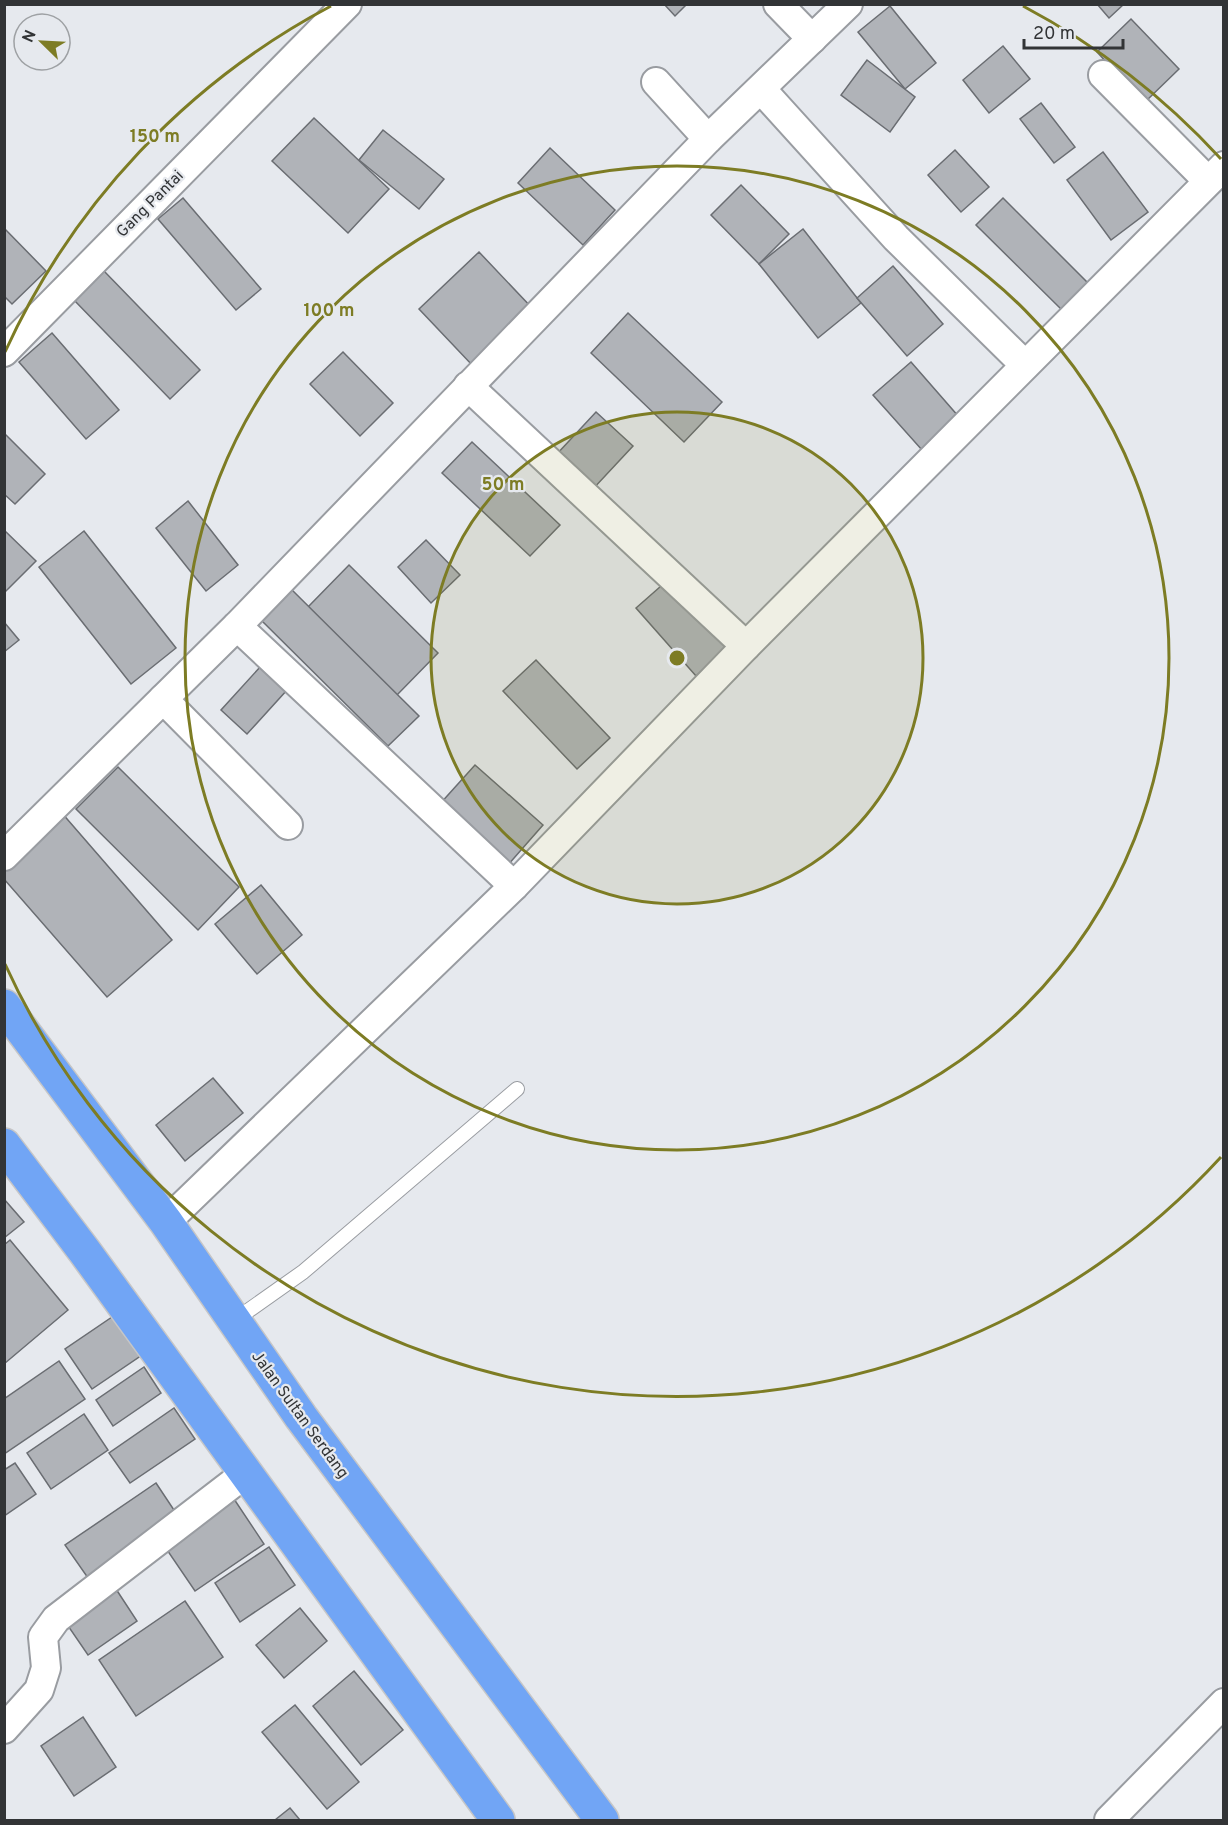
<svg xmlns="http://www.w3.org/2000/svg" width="1228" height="1825" viewBox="0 0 1228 1825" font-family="Overpass,sans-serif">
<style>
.building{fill:#b0b3b8;stroke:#6a6d72;stroke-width:1.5}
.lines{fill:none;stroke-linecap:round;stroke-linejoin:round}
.lane-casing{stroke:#999ca1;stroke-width:16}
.street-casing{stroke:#999ca1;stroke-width:32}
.highway-casing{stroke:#c6c6c7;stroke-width:36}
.lane{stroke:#fff;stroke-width:14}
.street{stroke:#fff;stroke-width:28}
.highway{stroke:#71a5f5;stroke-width:33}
.ring{fill:none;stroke:#7d7c24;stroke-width:3}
.labels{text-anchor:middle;stroke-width:4.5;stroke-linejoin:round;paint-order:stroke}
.street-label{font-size:16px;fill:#323436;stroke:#e6e9ee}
.centre{fill:#7d7c24;stroke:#e6e9ee;stroke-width:3}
.ring-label{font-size:18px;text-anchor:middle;font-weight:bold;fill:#7d7c24;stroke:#e6e9ee;stroke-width:4.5;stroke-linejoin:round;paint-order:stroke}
</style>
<rect width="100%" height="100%" fill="#e6e9ee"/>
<g class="building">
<polygon points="664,4 687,4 675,16"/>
<polygon points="1097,4 1124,4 1109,18"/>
<polygon points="890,6 936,63 905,89 858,32"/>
<polygon points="1131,19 1179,69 1144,103 1097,52"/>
<polygon points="1003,46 1030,79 989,113 963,80"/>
<polygon points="867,60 915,97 890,132 841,95"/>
<polygon points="1041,103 1075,147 1054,163 1020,119"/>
<polygon points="314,118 389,189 348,233 272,161"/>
<polygon points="383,130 444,179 419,209 359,160"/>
<polygon points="550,148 615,210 583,245 518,183"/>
<polygon points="955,150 989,187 961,212 928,175"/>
<polygon points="1103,152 1148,212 1111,240 1067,180"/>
<polygon points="741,185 789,234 759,264 711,215"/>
<polygon points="183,198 261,289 236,310 158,219"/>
<polygon points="1003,198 1090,285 1063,311 976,225"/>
<polygon points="4,228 46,271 12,304 4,296"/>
<polygon points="803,229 861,303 818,338 759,264"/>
<polygon points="479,252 533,309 473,366 419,309"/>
<polygon points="893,266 943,324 907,356 857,298"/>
<polygon points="104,271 200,370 170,399 74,300"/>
<polygon points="628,313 722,402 684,442 591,353"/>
<polygon points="52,333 119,410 86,439 19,362"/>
<polygon points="343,352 393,403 360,436 310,384"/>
<polygon points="911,362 959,417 922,450 873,395"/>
<polygon points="596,412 633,446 592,490 556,455"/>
<polygon points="4,433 45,474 15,504 4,494"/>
<polygon points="472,442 560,525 530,556 442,473"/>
<polygon points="188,501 238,565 206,591 156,528"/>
<polygon points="4,530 36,561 4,593"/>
<polygon points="84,531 176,648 131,684 39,567"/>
<polygon points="426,540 460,575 431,603 398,567"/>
<polygon points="349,565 438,653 397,695 308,607"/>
<polygon points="669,579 728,648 696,676 636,608"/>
<polygon points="289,587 419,716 388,746 259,618"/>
<polygon points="4,622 19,640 4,652"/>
<polygon points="536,660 610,738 577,769 503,691"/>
<polygon points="261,666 287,690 247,734 221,710"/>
<polygon points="475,765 543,825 507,866 439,805"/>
<polygon points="118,767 239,887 198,930 76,809"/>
<polygon points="61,812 172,940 107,997 4,879 4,861"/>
<polygon points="261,885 302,935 257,974 215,924"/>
<polygon points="213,1078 243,1113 185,1161 156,1125"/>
<polygon points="4,1199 24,1222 4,1238"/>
<polygon points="10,1240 68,1310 4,1364 4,1245"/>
<polygon points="115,1315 142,1355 92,1389 65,1349"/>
<polygon points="59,1361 85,1399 4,1454 4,1399"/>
<polygon points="144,1367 161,1393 113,1426 96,1400"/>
<polygon points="174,1408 195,1439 130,1483 109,1453"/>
<polygon points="84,1414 108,1450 51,1489 27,1453"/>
<polygon points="15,1463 36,1494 4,1516 4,1470"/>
<polygon points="156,1483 178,1516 88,1578 65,1545"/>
<polygon points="232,1496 264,1544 195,1591 163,1544"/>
<polygon points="269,1547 295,1585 240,1622 215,1583"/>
<polygon points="114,1586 137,1621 88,1655 64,1620"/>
<polygon points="185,1601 223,1657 136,1716 99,1660"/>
<polygon points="300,1608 327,1641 284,1678 256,1645"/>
<polygon points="354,1671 403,1730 361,1765 313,1706"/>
<polygon points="295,1705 359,1782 327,1809 262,1732"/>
<polygon points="83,1717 116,1767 74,1796 41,1746"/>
<polygon points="290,1808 300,1820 275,1820"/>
</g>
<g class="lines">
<defs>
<polyline id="lane" points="235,1320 303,1272 517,1089"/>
<g id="street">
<polyline points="778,4 812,39"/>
<polyline points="1103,75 1208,181"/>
<polyline points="656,82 708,139"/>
<polyline points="761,89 896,238 1025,365"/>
<polyline points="4,352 347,4"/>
<polyline points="468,386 746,646"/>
<polyline points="237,626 514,886"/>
<polyline points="163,699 288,825"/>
<polyline points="4,856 237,626 708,139 848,4"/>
<polyline points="166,1222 514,886 746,646 1224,166"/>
<polyline points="4,1729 39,1690 46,1668 43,1637 56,1619 246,1473"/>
<polyline points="1109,1820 1224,1703"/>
</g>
<g id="highway">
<polyline points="4,1006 166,1222 301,1417 602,1820"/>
<polyline points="4,1145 85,1252 498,1820"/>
</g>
</defs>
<use href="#lane" class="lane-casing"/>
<use href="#street" class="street-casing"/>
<use href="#highway" class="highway-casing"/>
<use href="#lane" class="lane"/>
<use href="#street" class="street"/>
<use href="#highway" class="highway"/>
</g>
<circle cx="677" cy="658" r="246" fill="#7d7c24" fill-opacity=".12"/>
<g class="ring">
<circle cx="677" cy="658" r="246"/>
<circle cx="677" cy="658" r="492"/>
<path d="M1221 1157A738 738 0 0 1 5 964M5 352A738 738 0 0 1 331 6M1023 6A738 738 0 0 1 1221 159"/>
</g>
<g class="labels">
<g class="street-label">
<text transform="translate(149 203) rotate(-45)" y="6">Gang Pantai</text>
<text transform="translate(301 1414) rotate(54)" y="6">Jalan Sultan Serdang</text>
</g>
</g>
<circle cx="677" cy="658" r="9" class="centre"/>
<g class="ring-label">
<text x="155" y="142">150 m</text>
<text x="329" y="316">100 m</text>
<text x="503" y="490">50 m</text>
</g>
<rect width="1228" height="1825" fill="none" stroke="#323436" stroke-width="12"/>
<g transform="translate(42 42) rotate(294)"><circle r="28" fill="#e6e9ee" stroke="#9ea1a4" stroke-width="1.5"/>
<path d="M0-4.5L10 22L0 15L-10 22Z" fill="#7d7c24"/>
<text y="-9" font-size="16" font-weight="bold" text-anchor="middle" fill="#323436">N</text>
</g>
<path d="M1024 39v9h99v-9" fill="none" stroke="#323436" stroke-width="3"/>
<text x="1033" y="39" font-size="18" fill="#323436" stroke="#e6e9ee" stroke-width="4.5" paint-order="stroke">20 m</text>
</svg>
